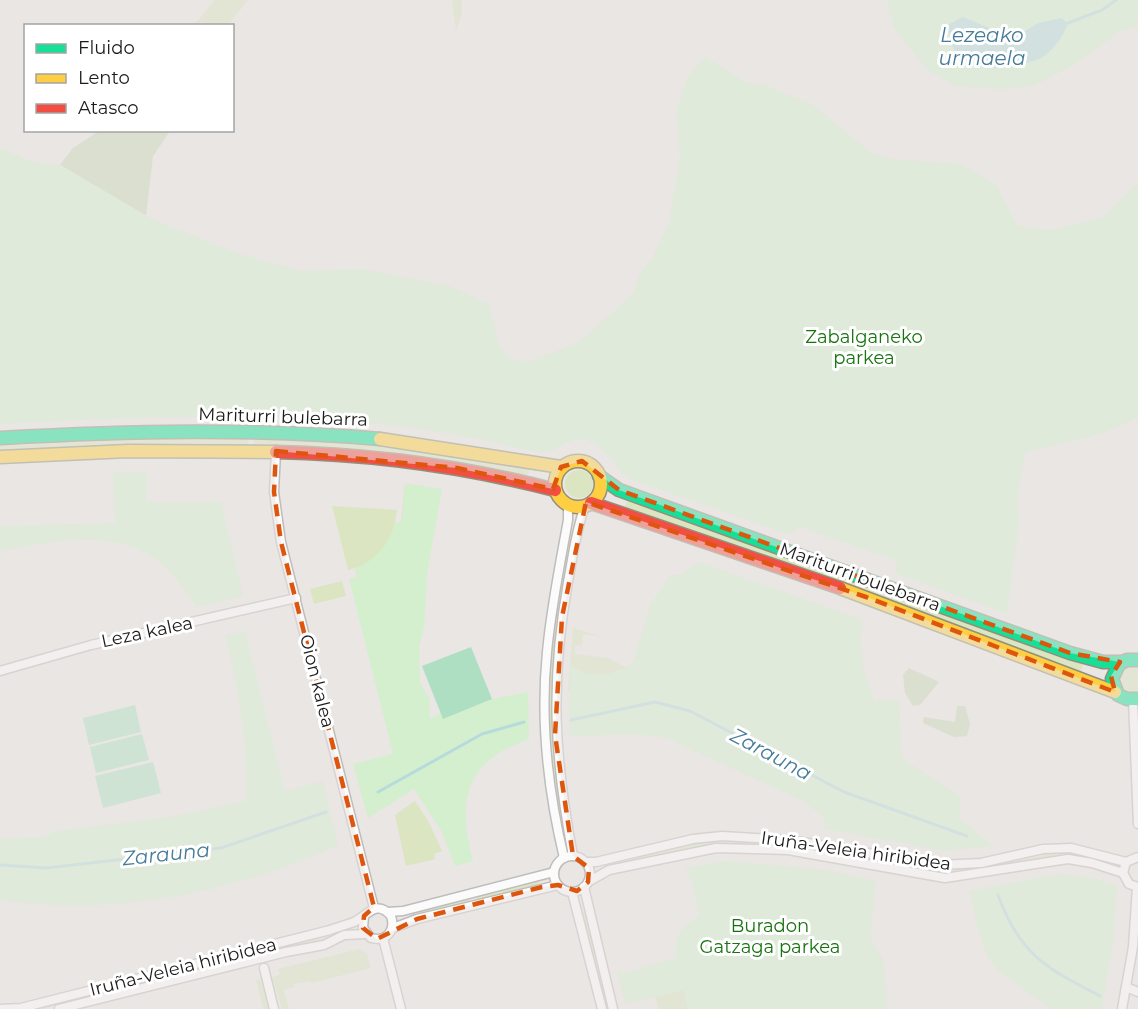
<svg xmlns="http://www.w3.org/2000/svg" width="1138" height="1009" viewBox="0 0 1138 1009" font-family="Montserrat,sans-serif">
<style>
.grass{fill:#dbe5c2}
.forest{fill:#c9d7b9}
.park{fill:#d4efce}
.pitch{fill:#afdfc3}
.water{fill:#b7dbdc}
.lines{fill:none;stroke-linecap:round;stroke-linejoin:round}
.stream{stroke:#b7dbdc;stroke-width:3}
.street-casing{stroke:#bfbdbc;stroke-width:11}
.fast-casing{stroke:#92907d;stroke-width:15}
.slow-casing{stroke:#92907d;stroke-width:15}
.jam-casing{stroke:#92907d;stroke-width:15}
.street{stroke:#fcfbfb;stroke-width:8}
.fast{stroke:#16e098;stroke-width:12}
.slow{stroke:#ffcf43;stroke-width:12}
.jam{stroke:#f24e42;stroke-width:12}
.marked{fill:none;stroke:#de560d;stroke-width:4.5;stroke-dasharray:12 8;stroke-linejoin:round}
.labels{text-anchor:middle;stroke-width:6;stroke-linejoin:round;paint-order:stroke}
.park-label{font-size:18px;fill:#18730f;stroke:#fff}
.street-label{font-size:18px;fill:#1b1b1b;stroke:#fff}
.water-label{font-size:20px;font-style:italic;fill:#467c97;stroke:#fff}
</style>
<rect width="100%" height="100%" fill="#e9e6e3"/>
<g class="grass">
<polygon points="215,0 248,0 228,25 205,25 203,22 193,26"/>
<polygon points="452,0 461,0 462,14 456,31"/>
<polygon points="198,436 248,437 248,446 0,452 0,443"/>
<polygon points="254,438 413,447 530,468 527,476 456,462 254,447"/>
<circle cx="579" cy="484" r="14"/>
<polygon points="405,484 424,486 402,565 349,579 357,577 355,568 348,570 332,506 397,510 395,522 401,523"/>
<polygon points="628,499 1060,655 1083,664 1081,671 625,507"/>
<path d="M571,529H574C554,639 543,721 565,832L561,833C556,802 550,770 549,738C545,667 557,598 571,529Z"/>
<polygon points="699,562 641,676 568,692 573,628 604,637 583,634 582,646 575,645 575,654 608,658 627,668 634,660 650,606 670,576 680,575"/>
<polygon points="342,581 346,596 314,604 310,589"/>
<path d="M1128,667L1138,668V693C1125,697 1117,688 1119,675Z"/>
<polygon points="415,801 428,821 442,851 434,854 435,859 406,866 395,815"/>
<path d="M731,840L807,846L934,869L979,867L1053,853H1082L1103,858L1102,860C1041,848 994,874 934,872C866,863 799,840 730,843C690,845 652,857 613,866L612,862L693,843Z"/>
<polygon points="538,881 539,884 477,900 476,897"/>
<polygon points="469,899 470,902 419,915 418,911"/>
<polygon points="585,911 609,1009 606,1009 582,912"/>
<polygon points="341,931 342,934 266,953 265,950"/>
<polygon points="359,949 367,954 371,968 311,983 310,981 294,984 294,987 284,990 289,1009 282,1009 272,978 280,974 278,969"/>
<polygon points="258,952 258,955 43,1009 42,1007"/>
<polygon points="264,979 270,1009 263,1009 256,980"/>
<polygon points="678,979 695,1009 659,1009 655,996 625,1004"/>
</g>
<g class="forest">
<polygon points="99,131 170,131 153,156 146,216 60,165 73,148"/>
<polygon points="909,668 939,682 920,705 913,706 905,693 903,675"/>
<polygon points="957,706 965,706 970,724 967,736 954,737 923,723 924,717 955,722"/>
</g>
<g class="park">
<polygon points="887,0 1138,0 1138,26 1122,30 1070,67 1033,86 1001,89 955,86 928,70 894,29"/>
<path d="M705,57L747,83L763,84L813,105L872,153L891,159L960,164L976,172L996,185L1018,226L1049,230L1102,218L1138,183V417C1103,437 1064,442 1025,452L1017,499L1019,521L1007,614L895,573L897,561L801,527L788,534L632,480C612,469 610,447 585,440C569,436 557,453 543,452C523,450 504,444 485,440C446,433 407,426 368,423C246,412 122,418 0,424V148L33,162L60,165L154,220L240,254L300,271L363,269L450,286L489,304L499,346L512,359L529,362L579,342L633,294L642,269L651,261L670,220L680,154L676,111L687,78Z"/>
<path d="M113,472H147V502H221L243,596L197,607C182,586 166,562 142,551C101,531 43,542 0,552V526L115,523Z"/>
<path d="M405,484L442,489L427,573L424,627L419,647L420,683L429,698L430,719L441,713L443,718L492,699L528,692L529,738C519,744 506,748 496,755C457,782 463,822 473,861L455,866L442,832L414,789L368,818L353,764L393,754L349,579L357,577L355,568C377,560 389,544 395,522L402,523Z"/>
<path d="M699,562L863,620L862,633L860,634L863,666L874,701L899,699L902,759L960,796L959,818L993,846L945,851L825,829L824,817L803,801L666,738C635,731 601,737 569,735L570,666L587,674L603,675L627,668L634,660L650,606L670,576L680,575Z"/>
<path d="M245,631L285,791L323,781L338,845C233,893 116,917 0,900V838L43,837L57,831L170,817L246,801C248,741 240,694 225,636Z"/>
<path d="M724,861L818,869L876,881L870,937L884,962L887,1009H688L683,990L625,1004L617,972L624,973L676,958C674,937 680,926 700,916L689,872L684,868Z"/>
<polygon points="1059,874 1092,878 1117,886 1113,942 1102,1009 1052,1009 999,972 988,958 981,940 969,891"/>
</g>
<g class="pitch">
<polygon points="471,647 492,699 443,719 422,666"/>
<polygon points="135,705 141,732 89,745 83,718"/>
<polygon points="142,734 149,760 96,773 90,747"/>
<polygon points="153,762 161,793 103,808 95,776"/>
</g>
<path class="water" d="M963,17L1004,34L1022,33L1038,23L1061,18L1068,23C1063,37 1054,50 1040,59C1035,61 1028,62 1022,64C988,74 947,68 949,24Z"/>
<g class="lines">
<g class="stream">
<polyline points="1068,23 1102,10 1116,0"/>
<polyline points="571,720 655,702 690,711 844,792 967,836"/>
<polyline points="378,792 482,734 524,722"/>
<polyline points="0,865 46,868 221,848 326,812"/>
<path d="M998,895C1020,955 1046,968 1100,996"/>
</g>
<defs>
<g id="street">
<polyline points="276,451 274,492 281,542 374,908"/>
<polyline points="0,671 91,645 296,598"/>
<polyline points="1133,700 1138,824"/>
<path d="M573,856C554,755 550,683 568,582C573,556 576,530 585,506"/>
<circle cx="572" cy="874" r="18"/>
<polyline points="1138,857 1126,862 1123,873 1129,884 1138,887"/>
<path d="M564,858C548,791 540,721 547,652C551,608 560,564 568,520V505"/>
<polyline points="585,862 596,862 693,839 722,836 790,840 940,865 981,863 1043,849 1071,848 1126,862"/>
<polyline points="588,882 609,870 716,848 788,850 945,878 1068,859 1092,863 1123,873"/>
<polyline points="584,887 613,1009"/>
<polyline points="572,892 602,1009"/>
<polyline points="388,912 403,911 554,872"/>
<polyline points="393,928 417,919 558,885"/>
<polyline points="383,938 401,1009"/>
<polyline points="264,968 274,1009"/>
<polyline points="1126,987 1138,992"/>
<path d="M0,1009L21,1008L330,930C338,927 346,925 354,922C368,915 377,899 391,916C396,931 386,942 371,938L363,928L364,916"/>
<polyline points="59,1009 286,952 324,945 344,935 366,934"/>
<polyline points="1122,1009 1133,947 1137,887"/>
</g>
<g id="fast">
<path d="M0,438C127,431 253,428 380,439"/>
<polyline points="599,476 619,490 1070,653 1103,662 1120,662"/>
<polyline points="1138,660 1127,660 1119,664 1112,679 1118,695 1127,699 1138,699"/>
</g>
<g id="slow">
<polyline points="380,439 561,467"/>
<polyline points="0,457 128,451 276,452"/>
<circle cx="578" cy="484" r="23"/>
<polyline points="840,588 1115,692"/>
</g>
<g id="jam">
<path d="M276,452C371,454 463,466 555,490"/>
<polyline points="591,503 840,588"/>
</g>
</defs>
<use href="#street" class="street-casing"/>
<use href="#fast" class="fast-casing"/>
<use href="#slow" class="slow-casing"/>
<use href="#jam" class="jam-casing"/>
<use href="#street" class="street"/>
<use href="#fast" class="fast"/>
<use href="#slow" class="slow"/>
<use href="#jam" class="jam"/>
</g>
<path d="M0 0H1138V1009H0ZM276,451L457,468L553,489L561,467L582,461L619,490L1070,653L1120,662L1111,676L1115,692L866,597L586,502L562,617L555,735L573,856L589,868L588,882L577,891L558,885L542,887L417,919L377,939L363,928L364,916L374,907L281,542L274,492Z" fill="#e9e6e3" fill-opacity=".55" fill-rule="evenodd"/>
<path class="marked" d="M276,451L457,468L553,489L561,467L582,461L619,490L1070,653L1120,662L1111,676L1115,692L866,597L586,502L562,617L555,735L573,856L589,868L588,882L577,891L558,885L542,887L417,919L377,939L363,928L364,916L374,907L281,542L274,492Z"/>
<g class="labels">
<g class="park-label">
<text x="864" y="343">Zabalganeko<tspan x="864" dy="21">parkea</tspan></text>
<text x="770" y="932">Buradon<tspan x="770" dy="21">Gatzaga parkea</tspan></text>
</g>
<g class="street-label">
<text transform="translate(283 417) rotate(2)" y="6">Mariturri bulebarra</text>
<text transform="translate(860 577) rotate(20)" y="6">Mariturri bulebarra</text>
<text transform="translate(147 632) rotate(-12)" y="6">Leza kalea</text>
<text transform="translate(317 681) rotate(76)" y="6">Oion kalea</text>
<text transform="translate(856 851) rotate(8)" y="6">Iruña-Veleia hiribidea</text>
<text transform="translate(183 967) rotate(-14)" y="6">Iruña-Veleia hiribidea</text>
</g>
<g class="water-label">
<text x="982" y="42">Lezeako<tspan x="982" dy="23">urmaela</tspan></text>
<text transform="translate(771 754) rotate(28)" y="7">Zarauna</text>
<text transform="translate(166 854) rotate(-6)" y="7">Zarauna</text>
</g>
</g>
<rect x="24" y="24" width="210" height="108" fill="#ffffff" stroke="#a4a4a4" stroke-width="1.5"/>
<rect x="36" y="44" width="30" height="9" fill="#16e098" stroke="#a4a4a4" stroke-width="1.5"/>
<text x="78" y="54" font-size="18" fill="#1b1b1b">Fluido</text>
<rect x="36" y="74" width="30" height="9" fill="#ffcf43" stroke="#a4a4a4" stroke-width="1.5"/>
<text x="78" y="84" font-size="18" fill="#1b1b1b">Lento</text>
<rect x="36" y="104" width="30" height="9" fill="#f24e42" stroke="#a4a4a4" stroke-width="1.5"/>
<text x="78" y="114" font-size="18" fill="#1b1b1b">Atasco</text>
</svg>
